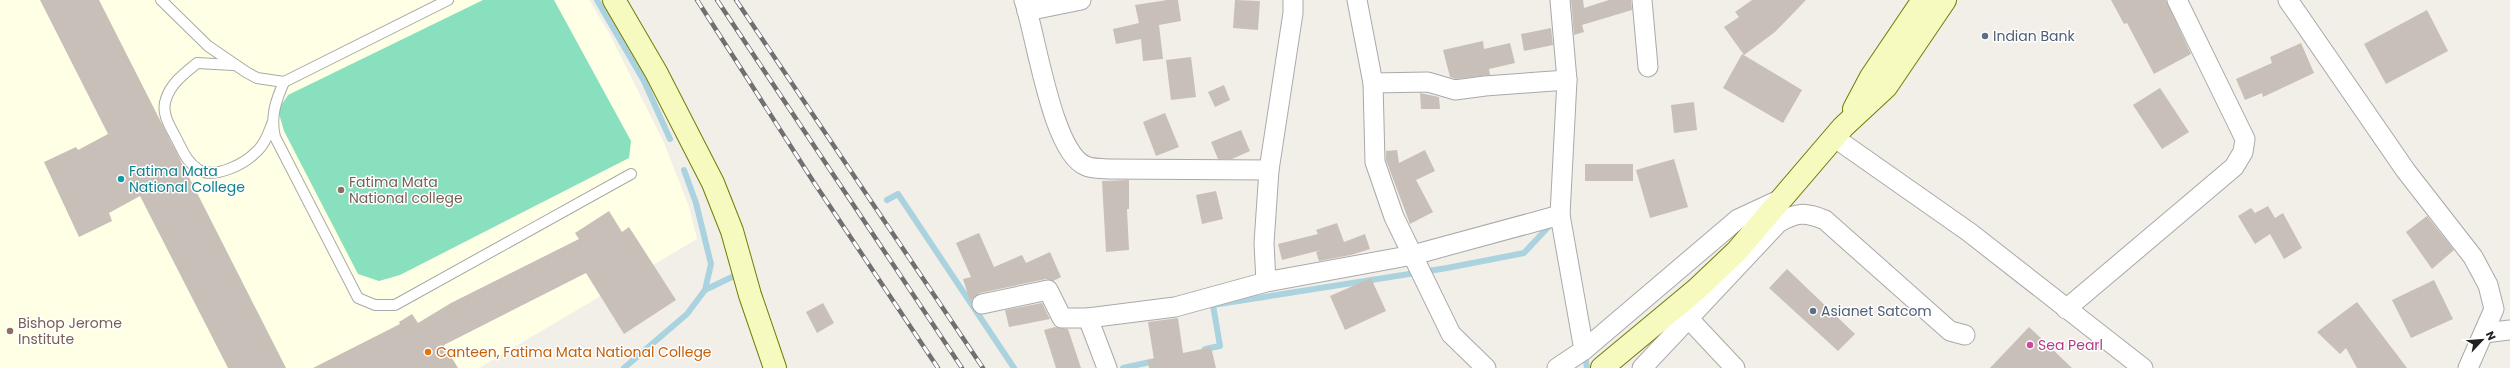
<svg xmlns="http://www.w3.org/2000/svg" width="2510" height="368" viewBox="0 0 2510 368" font-family="Poppins,sans-serif">
<style>
.education{fill:#ffffe5}
.pitch{fill:#88e0be}
.lines{fill:none;stroke-linecap:round;stroke-linejoin:round}
.stream{stroke:#aad3df;stroke-width:6}
.building{fill:#c7bfb8}
.lane-casing{stroke:#a9a9a9;stroke-width:12}
.street-casing{stroke:#a9a9a9;stroke-width:21}
.secondary-casing{stroke:#707d05;stroke-width:24}
.lane{stroke:#fff;stroke-width:10}
.street{stroke:#fff;stroke-width:19}
.secondary{stroke:#f7fabf;stroke-width:22}
.rail-casing{stroke:#707070;stroke-width:4.5}
.rail{stroke:#fff;stroke-width:3;stroke-dasharray:9;stroke-linecap:butt}
.service-dot{fill:#5c6f8a;stroke:#fff;stroke-width:1.5}
.culture-dot{fill:#0f9aa8;stroke:#fff;stroke-width:1.5}
.education-dot{fill:#8d6e63;stroke:#fff;stroke-width:1.5}
.hotel-dot{fill:#d1479c;stroke:#fff;stroke-width:1.5}
.food-dot{fill:#e8710a;stroke:#fff;stroke-width:1.5}
.labels{text-anchor:middle;stroke-width:3;stroke-linejoin:round;paint-order:stroke}
.service-label{font-size:14px;fill:#4e5e75;stroke:#fff;text-anchor:start}
.culture-label{font-size:14px;fill:#0d838f;stroke:#fff;text-anchor:start}
.education-label{font-size:14px;fill:#785e54;stroke:#fff;text-anchor:start}
.hotel-label{font-size:14px;fill:#b23c85;stroke:#fff;text-anchor:start}
.food-label{font-size:14px;fill:#c56008;stroke:#fff;text-anchor:start}
</style>
<rect width="100%" height="100%" fill="#f2efe9"/>
<polygon class="education" points="0,0 589,0 609,33 664,143 689,207 697,239 479,368 0,368"/>
<polygon class="pitch" points="483,0 554,0 631,141 629,158 400,275 379,281 358,274 284,131 278,110 288,95"/>
<g class="lines">
<g class="stream">
<polyline points="597,0 644,81 670,139"/>
<polyline points="887,200 898,194 1014,368"/>
<polyline points="705,290 734,276"/>
<polyline points="1205,349 1220,346 1213,305 1447,268 1524,253 1552,223"/>
<polyline points="1585,354 1587,368"/>
<polyline points="624,368 687,314 705,290 711,264 696,203 684,170"/>
<polyline points="1123,368 1155,361"/>
</g>
</g>
<g class="building">
<polygon points="40,0 99,0 286,368 228,368 140,196 109,213 112,221 79,237 44,162 76,147 78,150 108,134"/>
<polygon points="1167,0 1178,0 1181,21 1159,25 1163,59 1143,61 1141,39 1116,44 1113,29 1139,23 1135,5"/>
<polygon points="1235,0 1260,1 1258,30 1233,28"/>
<polygon points="1571,0 1583,0 1584,8 1609,0 1631,0 1632,10 1582,25 1584,32 1574,35"/>
<polygon points="1752,0 1806,0 1775,32 1744,55 1724,27 1739,17 1735,12"/>
<polygon points="2111,0 2166,0 2191,54 2154,74 2127,23 2124,24"/>
<polygon points="2427,10 2448,51 2386,84 2364,44"/>
<polygon points="1551,28 1553,45 1524,51 1521,34"/>
<polygon points="1483,41 1484,49 1510,43 1515,63 1489,69 1490,75 1456,79 1450,77 1443,50"/>
<polygon points="2301,43 2314,73 2263,97 2262,93 2245,100 2236,79 2272,63 2270,57"/>
<polygon points="1742,54 1802,90 1783,123 1723,88"/>
<polygon points="1191,57 1196,97 1171,100 1166,60"/>
<polygon points="1224,85 1230,100 1215,107 1208,92"/>
<polygon points="2160,88 2189,132 2162,149 2133,105"/>
<polygon points="1420,93 1439,97 1440,109 1421,109"/>
<polygon points="1694,102 1697,130 1674,133 1671,105"/>
<polygon points="1165,113 1179,147 1156,156 1143,122"/>
<polygon points="1241,130 1250,151 1232,159 1218,159 1211,142"/>
<polygon points="1397,150 1399,163 1425,150 1435,171 1416,180 1433,212 1410,224 1386,160 1386,151"/>
<polygon points="1674,159 1688,207 1650,218 1636,170"/>
<rect x="1585" y="164" width="48" height="17"/>
<polygon points="1129,180 1129,209 1127,209 1129,250 1106,252 1102,181"/>
<polygon points="1216,191 1223,219 1202,224 1196,195"/>
<polygon points="2268,206 2275,218 2283,213 2302,248 2284,259 2270,234 2255,244 2238,216 2251,208 2255,213"/>
<polygon points="609,211 622,232 629,227 676,300 624,334 586,273 444,345 458,368 313,368 400,324 399,322 412,314 418,323 451,303 579,239 575,233"/>
<polygon points="2427,216 2454,250 2432,269 2406,232"/>
<polygon points="1337,223 1344,242 1365,234 1370,249 1351,255 1319,261 1316,252 1321,250 1282,260 1278,244 1318,234 1316,230"/>
<polygon points="979,233 994,267 1022,255 1026,263 1050,252 1061,277 1053,281 1046,279 980,293 970,301 963,279 971,277 956,243"/>
<polygon points="1787,269 1855,334 1838,351 1769,288"/>
<polygon points="1371,278 1386,311 1345,330 1330,296"/>
<polygon points="2434,280 2453,319 2411,338 2392,300"/>
<polygon points="2357,302 2407,368 2357,368 2346,348 2340,354 2317,332"/>
<polygon points="823,303 834,323 817,333 806,312"/>
<polygon points="1042,303 1050,319 1009,327 1005,310"/>
<polygon points="1178,318 1183,353 1211,347 1216,368 1149,368 1148,360 1154,359 1148,322"/>
<polygon points="1055,327 1068,329 1081,368 1056,368 1044,330"/>
<polygon points="2029,327 2072,368 1990,368"/>
</g>
<g class="lines">
<defs>
<g id="lane">
<polyline points="161,0 208,46 246,72 257,78 284,82 448,0"/>
<path d="M233,65L197,63C185,73 171,83 166,99C161,112 169,125 175,136C182,149 186,162 199,170C215,179 244,164 255,153C264,146 268,134 272,124"/>
<path d="M284,82C276,100 270,117 275,137L358,298L375,305H395L631,174"/>
</g>
<g id="street">
<path d="M1024,0C1036,35 1052,153 1086,166C1092,169 1101,168 1107,169L1269,170L1264,243L1266,282L1413,255L1560,215"/>
<polyline points="1357,0 1373,83 1375,162 1394,217 1451,334 1486,368"/>
<polyline points="1560,0 1567,80 1560,215 1584,350"/>
<polyline points="1642,0 1648,67"/>
<polyline points="2288,0 2406,171 2473,257 2488,285 2494,309 2468,368"/>
<polyline points="1027,11 1081,0"/>
<polyline points="1373,83 1428,82 1455,90 1485,86 1567,80"/>
<polyline points="1835,138 1969,232 2143,368"/>
<polyline points="1269,170 1293,13 1293,0"/>
<polyline points="982,304 1048,290 1062,318 1088,318"/>
<polyline points="2066,309 2234,167 2243,152 2245,139 2177,0"/>
<polyline points="1689,319 1735,368"/>
<polyline points="2484,333 2510,330"/>
<polyline points="1107,368 1088,318 1175,307 1266,282"/>
<polyline points="1557,368 1584,350 1738,219 1781,199"/>
<path d="M1642,368L1778,223C1797,212 1805,212 1825,220L1950,331L1965,335"/>
</g>
<g id="secondary">
<polyline points="614,0 656,72 713,183 732,231 750,295 775,368"/>
<polyline points="1854,109 1871,77 1923,0"/>
<polyline points="1602,368 1697,289 1737,251 1843,127 1886,87 1945,0"/>
</g>
</defs>
<use href="#lane" class="lane-casing"/>
<use href="#street" class="street-casing"/>
<use href="#secondary" class="secondary-casing"/>
<use href="#lane" class="lane"/>
<use href="#street" class="street"/>
<use href="#secondary" class="secondary"/>
<defs>
<g id="rail">
<polyline points="697,0 813,181 938,368"/>
<polyline points="717,0 962,368"/>
<polyline points="736,0 983,368"/>
</g>
</defs>
<use href="#rail" class="rail-casing"/>
<use href="#rail" class="rail"/>
</g>
<g class="service-dot">
<circle cx="1985" cy="36" r="4"/>
<circle cx="1813" cy="311" r="4"/>
</g>
<circle class="culture-dot" cx="121" cy="179" r="4"/>
<g class="education-dot">
<circle cx="341" cy="190" r="4"/>
<circle cx="10" cy="331" r="4"/>
</g>
<circle class="hotel-dot" cx="2030" cy="345" r="4"/>
<circle class="food-dot" cx="428" cy="352" r="4"/>
<g class="labels">
<g class="service-label">
<text x="1993" y="41">Indian Bank</text>
<text x="1821" y="316">Asianet Satcom</text>
</g>
<g class="culture-label">
<text x="129" y="176">Fatima Mata<tspan x="129" dy="16">National College</tspan></text>
</g>
<g class="education-label">
<text x="349" y="187">Fatima Mata<tspan x="349" dy="16">National college</tspan></text>
<text x="18" y="328">Bishop Jerome<tspan x="18" dy="16">Institute</tspan></text>
</g>
<g class="hotel-label">
<text x="2038" y="350">Sea Pearl</text>
</g>
<g class="food-label">
<text x="436" y="357">Canteen, Fatima Mata National College</text>
</g>
</g>
<g transform="translate(2482 340) rotate(64)" stroke="#ffffff" stroke-width="3" paint-order="stroke">
<path d="M0-3L7 15L0 10L-7 15Z" fill="#222222"/>
<text y="-6" font-size="11" font-weight="bold" text-anchor="middle" fill="#222222">N</text>
</g>
</svg>
